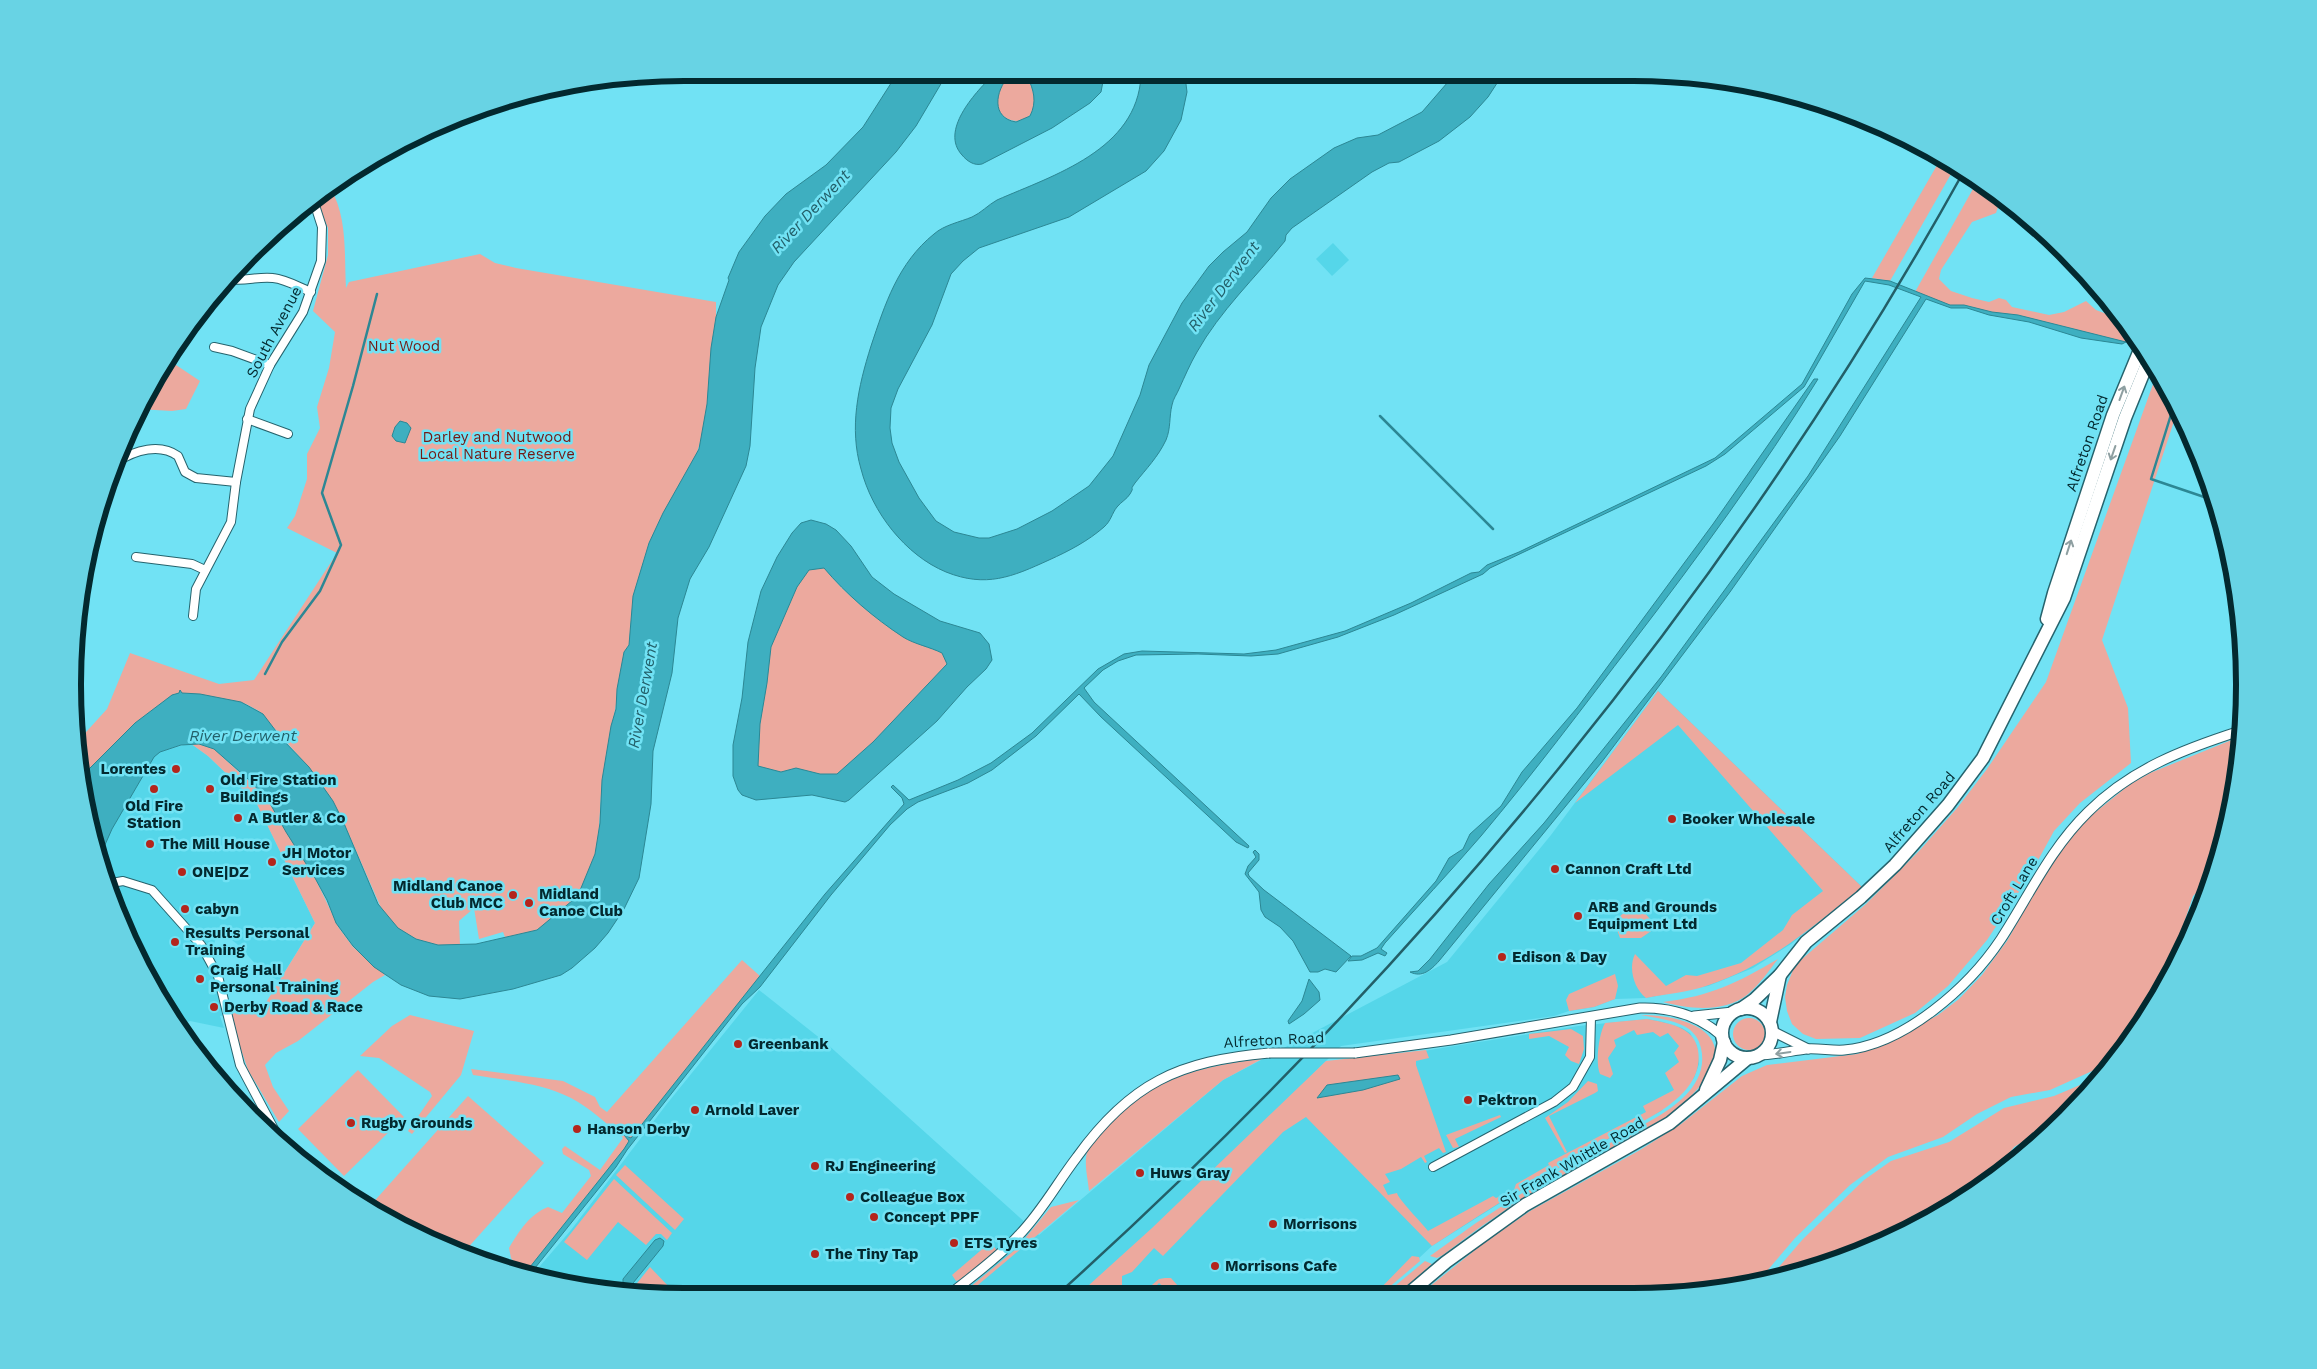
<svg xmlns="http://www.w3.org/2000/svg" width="2317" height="1369" viewBox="0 0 2317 1369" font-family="'Work Sans',sans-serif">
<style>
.built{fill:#55d6e9}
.green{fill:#eca99e}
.water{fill:#3eafc0;stroke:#2c8794;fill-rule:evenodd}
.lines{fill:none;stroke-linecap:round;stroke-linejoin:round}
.stream{stroke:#2c8794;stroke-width:2.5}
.minor-casing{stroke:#26636d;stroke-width:10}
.tertiary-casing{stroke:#26636d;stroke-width:11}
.trunk-casing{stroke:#26636d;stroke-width:15}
.minor{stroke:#fff;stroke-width:8}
.tertiary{stroke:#fff;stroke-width:9}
.trunk{stroke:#fff;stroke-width:12}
.rail{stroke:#235f68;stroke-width:2.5}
.tertiary-bridge-casing{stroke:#26636d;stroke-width:11;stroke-linecap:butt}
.tertiary-bridge{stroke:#fff;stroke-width:9}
.oneway{stroke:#8e9fa1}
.poi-dot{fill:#b4251c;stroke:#71e2f4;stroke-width:2}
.labels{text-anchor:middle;stroke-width:5;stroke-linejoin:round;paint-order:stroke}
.street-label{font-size:15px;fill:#03292f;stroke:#71e2f4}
.park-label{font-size:15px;fill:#751a14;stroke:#71e2f4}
.poi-label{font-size:15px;font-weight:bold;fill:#03292f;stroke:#71e2f4;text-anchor:start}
.water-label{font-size:16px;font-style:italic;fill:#23606a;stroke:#71e2f4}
.rim{fill:none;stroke:#03292f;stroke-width:6}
</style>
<rect width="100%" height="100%" fill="#71e2f4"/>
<g class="built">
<polygon points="1333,243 1349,260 1332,276 1316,259"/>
<polygon points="1658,691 1862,887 1791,944 1753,968 1708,986 1646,998 1615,999 1594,1007 1569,1011 1554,1016 1341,1046 1288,1099 1349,1063 1578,1026 1647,1019 1663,1022 1682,1028 1690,1033 1697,1046 1698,1054 1699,1064 1694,1078 1661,1111 1605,1141 1513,1195 1432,1246 1379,1295 644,1295 534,1273 571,1230 666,1105 759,990 826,1043 1039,1235 1223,1080 1447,962 1551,835"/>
<polygon points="190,743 208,756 256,802 315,923 279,981 262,971 237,944 219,930 211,952 220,975 229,1014 220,1016 224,1028 190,1021 178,1026 154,990 105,882 100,856 112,829 154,757 160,752"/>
</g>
<g class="green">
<path d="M1009,76H1027C1060,145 964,126 1009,76Z"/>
<polygon points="1940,160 1955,167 1890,281 1872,278"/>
<polygon points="1978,180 1997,196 1998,207 1996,213 1972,222 1941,270 1939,279 1951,291 1972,298 1989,302 1999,298 2006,300 2012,307 2049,315 2064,312 2086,301 2096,310 2112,316 2116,314 2132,333 2126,342 2018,315 1992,312 1964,305 1950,305 1915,292"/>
<path d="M330,187C348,218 344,254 346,288L349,282L480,254L495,263L516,268L716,302V317L711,348L707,404L702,437L694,461L663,513L649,543L633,596L629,645L624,652C619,694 610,735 603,776C599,803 601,829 595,856C588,885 565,915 538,929C529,934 515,936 505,937L503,932L479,939L474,908L459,921L460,945H438L416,939L398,928L382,910L343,821L312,771L259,711L246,704L189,693L172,695L135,723L84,774L77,742L107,709L130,653L219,684L254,680L337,553L287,528L295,516L307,479V454L320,428L317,407L329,368L335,332L313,311L328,255V228L315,197Z"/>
<polygon points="167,359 200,381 186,409 172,411 138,409"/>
<polygon points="2157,373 2177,412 2102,640 2128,708 2131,763 2080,803 2054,831 2030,875 1987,940 1948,986 1915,1013 1860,1038 1816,1039 1803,1034 1792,1024 1787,1011 1785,997 1787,985 1795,965 1866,904 1920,850 1958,807 1987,769 2046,682"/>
<path d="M824,568C845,594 875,619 903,637C914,644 930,647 942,653L947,664L873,742L837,774H820L796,768L781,772L758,766L760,724L767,683L771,647L797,587L809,570Z"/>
<path d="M1658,691L1862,887C1814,926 1769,965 1709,985C1689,992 1666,994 1646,998C1634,989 1628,968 1635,954L1666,986L1686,975L1697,976L1741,963L1783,930L1792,915L1823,891L1678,725L1575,803Z"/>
<polygon points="2239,737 2233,804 2210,880 2193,896 2183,926 2176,960 2155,999 2116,1042 2126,1043 2110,1063 2050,1090 2011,1097 1977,1114 1943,1137 1888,1157 1850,1185 1795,1238 1761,1278 1673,1295 1419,1295 1480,1246 1530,1211 1640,1150 1681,1124 1742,1076 1767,1065 1857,1054 1882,1045 1938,1015 1959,999 1982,975 2007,941 2054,858 2082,823 2129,785 2150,773"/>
<polygon points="190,743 199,744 214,749 267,798 315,878 339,928 353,947 385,975 373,982 298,1041 276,1053 265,1065 273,1087 289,1111 279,1122 248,1070 229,1014 262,1009 315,923 256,802 208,756"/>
<polygon points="1636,903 1657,927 1641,938 1620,938 1614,921"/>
<path d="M1778,959C1768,972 1759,985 1747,995C1724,1013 1689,1009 1663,1002C1711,996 1737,983 1778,959Z"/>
<path d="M742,960L760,976L631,1138L625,1136L629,1141L624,1149L526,1272L516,1270L517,1266L511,1258L509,1248C519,1231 530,1214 548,1207L562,1213L591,1176L589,1170L563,1154L562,1149L565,1146L600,1170L623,1138C607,1124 590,1108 571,1098C543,1083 504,1080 473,1075L471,1069L563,1081L595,1097L600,1107L607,1112Z"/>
<polygon points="1615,974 1618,986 1615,999 1594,1007 1569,1011 1566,1000 1569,994"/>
<polygon points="410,1015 474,1031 461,1075 412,1134 408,1131 432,1096 430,1092 379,1058 360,1056 392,1026"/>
<path d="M1641,1015C1664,1014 1720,1023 1715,1057C1712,1079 1684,1104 1668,1116L1526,1196L1479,1228L1443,1255L1437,1258L1430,1256L1476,1223L1541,1181L1650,1121C1677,1106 1709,1083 1701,1048C1699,1040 1696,1035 1689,1029C1676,1020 1656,1018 1641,1015Z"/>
<circle cx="1749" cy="1034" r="16"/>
<path d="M1647,1019C1667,1023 1694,1026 1698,1050C1706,1098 1638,1123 1604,1141C1583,1153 1562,1166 1542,1178C1504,1199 1468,1223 1432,1246L1306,1117L1283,1132L1163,1256L1154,1248L1132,1272L1122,1276V1285L1117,1295H1078L1152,1228L1326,1061L1426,1050L1429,1058L1416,1061V1065L1446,1152L1443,1153L1439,1148L1424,1156L1427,1162L1425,1163L1421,1157L1401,1169L1385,1174L1390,1182L1383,1185L1388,1195L1397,1193C1398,1199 1422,1223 1428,1231L1493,1196L1496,1198L1514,1190L1516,1184L1549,1165L1548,1163L1646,1112L1643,1106L1674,1090L1665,1073L1679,1062L1674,1053L1679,1046L1668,1033L1660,1037L1653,1032L1637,1035L1634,1030L1614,1040L1616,1046L1608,1058L1613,1074L1610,1078L1600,1074C1595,1063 1599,1033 1605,1023Z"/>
<polygon points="1571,1029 1583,1036 1584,1049 1579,1064 1571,1061 1565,1055 1569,1047 1549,1036 1529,1039 1529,1034"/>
<path d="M1262,1059L1223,1080L1089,1191C1088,1178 1083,1162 1088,1149C1092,1139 1103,1131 1110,1123C1154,1077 1202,1066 1262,1059Z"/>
<polygon points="358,1070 404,1117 344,1176 298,1129"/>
<polygon points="2099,1077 2065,1117 2014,1147 1997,1170 1972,1189 1947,1202 1930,1218 1829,1264 1772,1275 1803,1239 1839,1204 1864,1180 1891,1161 1949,1142 2004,1108 2054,1096"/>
<polygon points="1588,1081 1597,1084 1598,1091 1595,1093 1549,1116 1567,1152 1565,1153 1545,1118 1568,1102"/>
<polygon points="468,1096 544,1163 464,1252 370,1206"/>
<polygon points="1500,1115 1501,1117 1455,1139 1459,1147 1453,1148 1446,1135"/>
<polygon points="625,1165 684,1219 675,1230 616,1175"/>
<polygon points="614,1179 672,1233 667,1240 661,1234 656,1234 646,1245 618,1222 587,1260 564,1242"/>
<polygon points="1079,1200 966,1295 964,1292 1016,1249 1051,1207"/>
<polygon points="987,1245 993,1245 997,1251 962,1279 956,1281 952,1275"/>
<polygon points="1412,1256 1419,1257 1420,1261 1380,1295 1374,1295"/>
<polygon points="1425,1261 1432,1264 1397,1295 1384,1295"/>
<path d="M650,1267L672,1290C660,1299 643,1295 630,1292Z"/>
<polygon points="1165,1278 1171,1278 1186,1295 1181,1295 1170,1285 1166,1289 1159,1283 1147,1295 1140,1295 1159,1279"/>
</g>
<g class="water">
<path d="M1503,74L1488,97L1470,117L1439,141L1399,162L1389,163L1372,172L1292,228L1286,235L1285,241C1255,278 1220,311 1197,352C1190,364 1185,376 1179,389C1177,394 1173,399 1172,405C1169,417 1171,428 1166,440C1158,457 1146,469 1135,483C1128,493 1136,484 1130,494C1127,499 1121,502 1117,507C1112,513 1111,521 1104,527C1088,541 1069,551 1049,560C1012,577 986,588 946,572C905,555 872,512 861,469C849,428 858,387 871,346C885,304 898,263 934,234C944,225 960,222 972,217C981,213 988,205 997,200C1054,175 1137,150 1141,76H1185L1187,92L1181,120L1164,151L1146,171L1069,217L979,248L963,261L951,274L932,325L898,389L891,408L890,428L892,443L899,462L919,498L936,521L954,532L979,538H989L1017,529L1052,511L1089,486L1113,456L1140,395L1149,365L1182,303L1209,266L1223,252L1247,232L1271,198L1290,179L1334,148L1357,138L1378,135L1422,112L1454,75Z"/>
<path d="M992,76H1009C995,91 991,118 1016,122L1030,116C1037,102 1034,90 1027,76H1104L1101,92L1090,103L1052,128L982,164C974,166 967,161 962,155C940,131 974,94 992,76Z"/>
<polygon points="895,77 945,77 916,126 896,152 794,262 778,285 761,327 755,368 750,446 746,466 709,547 690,579 678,618 672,673 653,751 651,804 639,878 624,909 608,933 595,948 572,968 561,975 513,989 460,999 429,996 401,985 374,967 353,946 336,923 327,900 315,878 286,832 268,800 248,779 214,749 199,744 181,745 160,752 154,757 112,829 100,856 84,774 135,723 172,695 179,693 180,690 182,693 200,694 241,702 263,714 282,739 309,767 333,801 343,821 378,904 398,928 416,939 438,945 476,944 537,930 573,900 581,888 595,854 600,823 602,780 611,726 616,709 617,689 624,652 629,645 633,596 649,543 663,513 699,449 707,404 711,348 716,317 729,280 728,278 739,252 765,216 786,194 826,165 863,127"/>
<path d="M1865,278L1890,281L1950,305H1964L1992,312L2018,315L2126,342L2122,344L2081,338L2029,322L1989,315L1967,308H1951L1926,299L1840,436L1730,592L1601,763L1439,961C1431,970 1422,978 1410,972L1418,971L1430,959L1489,884L1544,823L1661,677L1808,476L1921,297L1889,285L1865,281L1804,387L1725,454L1706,466L1490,568L1483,574L1394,615L1338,637L1278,654L1251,656L1198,654L1136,655L1118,661L1103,670L1084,688L1094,702L1249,846L1248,848L1236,842L1207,815L1101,717L1079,694L1036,736L992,770L968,783L918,802L907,809L890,825L831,895L760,987L742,1004L627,1150L616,1167L531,1273L526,1272L624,1149L629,1141L624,1135L631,1138L825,894L904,804L902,798L891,787L893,785L909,800L958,780L991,763L1032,733L1098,669L1124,654L1142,651L1244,654L1276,650L1345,631L1411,603L1471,573L1479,572L1487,565L1519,552L1715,458L1802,384L1852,294Z"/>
<path d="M1814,379H1818C1762,470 1698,557 1633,642C1583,707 1534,773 1481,836C1450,872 1417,907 1385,943L1381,949L1387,953L1385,956L1378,953L1362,960L1348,961L1352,956H1361L1377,948L1436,881L1449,858L1463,849L1470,834L1501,806L1522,772L1577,708L1713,524Z"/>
<polygon points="400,421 407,423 411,428 405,443 396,441 392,436 395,427"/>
<path d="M811,520L826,524L836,530L851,546L872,577L894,594L940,621L980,633L989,644L992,660L986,669L967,687L937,721L849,800L845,802L812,795L756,800L742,795L738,790L733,776V745L742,698L748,642L761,591L777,557L792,533L801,523ZM824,568C846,594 874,618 903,637C914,644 930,647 942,653L947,664L873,742L837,774H820L796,768L781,772L758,766L760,724L767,683L771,647L797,587L809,570Z"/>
<polygon points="1255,850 1259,854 1259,860 1248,873 1249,876 1264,890 1351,956 1336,972 1325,969 1318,972 1310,972 1293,941 1280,927 1265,917 1261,910 1259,892 1245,874 1248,866 1256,857 1253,852"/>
<polygon points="1309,979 1319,992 1320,1000 1304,1014 1289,1024 1288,1021 1302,1001"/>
<polygon points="1398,1075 1400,1079 1363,1090 1317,1098 1327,1085"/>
<polygon points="660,1238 664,1241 663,1246 629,1288 623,1284 623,1279 655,1240"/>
</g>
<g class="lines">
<g class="stream">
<polyline points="2174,405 2151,479 2213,500"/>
<polyline points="1380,416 1493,529"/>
<polyline points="265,674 282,642 320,591 341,545 322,493 353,386 377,294"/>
</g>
<defs>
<g id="minor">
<path d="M229,279C244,282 258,276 273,278C285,279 299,287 311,292"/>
<polyline points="214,347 232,351 270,365"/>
<polyline points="247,419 288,434"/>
<path d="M117,462C135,450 160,443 178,456L185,472L196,478L236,482"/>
<polyline points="136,557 192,564 205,570"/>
<polyline points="193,616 196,589 231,522 236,482 250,409 270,365 303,312 321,261 322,227 313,199"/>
<polyline points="106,884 123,881 152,890 201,945 218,976 240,1065 274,1129 295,1156"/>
<polyline points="1433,1167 1554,1102 1573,1087 1590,1057 1591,1017"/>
</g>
<g id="tertiary">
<polyline points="1694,1016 1733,1012"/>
<polyline points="1772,1031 1808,1049"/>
<path d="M1355,1053L1451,1040L1640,1008C1671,1007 1699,1016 1722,1036"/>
<path d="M1758,1055C1775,1055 1790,1051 1806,1049C1819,1048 1832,1051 1844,1050C1904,1045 1969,987 2001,939C2029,896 2050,849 2088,812C2131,769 2184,749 2240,731"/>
<path d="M949,1295C972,1276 998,1258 1018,1236C1041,1213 1057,1183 1077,1157C1130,1083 1179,1061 1269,1053"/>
</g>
<g id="trunk">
<polyline points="2047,619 2054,593 2113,415 2142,345"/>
<circle cx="1747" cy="1033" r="25"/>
<polyline points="1741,1009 1754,1000 1780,975 1806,942 1861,897 1895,865 1948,805 1983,758 2064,598 2125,418 2149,359"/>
<polyline points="1770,1022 1780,975"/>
<polyline points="1706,1090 1720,1060 1724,1042"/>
<polyline points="1407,1295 1446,1262 1525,1205 1670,1123 1748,1058"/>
</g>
</defs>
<use href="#minor" class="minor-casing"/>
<use href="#tertiary" class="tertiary-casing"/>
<use href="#trunk" class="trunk-casing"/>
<use href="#minor" class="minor"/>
<use href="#tertiary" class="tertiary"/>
<use href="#trunk" class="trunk"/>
<path class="rail" d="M1057,1295C1415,972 1730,594 1964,171"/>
<defs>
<polyline id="tertiary-bridge" points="1269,1053 1355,1053"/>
</defs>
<use href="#tertiary-bridge" class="tertiary-bridge-casing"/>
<use href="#tertiary-bridge" class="tertiary-bridge"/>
</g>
<defs><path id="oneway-shaft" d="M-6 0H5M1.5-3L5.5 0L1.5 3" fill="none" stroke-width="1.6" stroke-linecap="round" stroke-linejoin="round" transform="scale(1.25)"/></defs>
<g class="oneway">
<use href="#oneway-shaft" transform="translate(2122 393) rotate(-70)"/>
<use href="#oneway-shaft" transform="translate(2113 453) rotate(109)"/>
<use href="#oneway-shaft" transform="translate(2069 547) rotate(-72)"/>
<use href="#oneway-shaft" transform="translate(1783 1053) rotate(172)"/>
</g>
<g class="poi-dot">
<circle cx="176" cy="769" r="5"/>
<circle cx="154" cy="789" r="5"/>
<circle cx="210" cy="789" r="5"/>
<circle cx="238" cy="818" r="5"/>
<circle cx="1672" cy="819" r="5"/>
<circle cx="150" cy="844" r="5"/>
<circle cx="272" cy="862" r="5"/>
<circle cx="1555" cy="869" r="5"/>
<circle cx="182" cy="872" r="5"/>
<circle cx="513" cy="895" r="5"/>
<circle cx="529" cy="903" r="5"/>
<circle cx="185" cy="909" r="5"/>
<circle cx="1578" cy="916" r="5"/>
<circle cx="175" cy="942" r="5"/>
<circle cx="1502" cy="957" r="5"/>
<circle cx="200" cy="979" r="5"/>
<circle cx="214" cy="1007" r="5"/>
<circle cx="738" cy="1044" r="5"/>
<circle cx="1468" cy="1100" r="5"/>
<circle cx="695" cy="1110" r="5"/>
<circle cx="351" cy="1123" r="5"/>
<circle cx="577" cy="1129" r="5"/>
<circle cx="815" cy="1166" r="5"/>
<circle cx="1140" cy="1173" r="5"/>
<circle cx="850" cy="1197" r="5"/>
<circle cx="874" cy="1217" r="5"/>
<circle cx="1273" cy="1224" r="5"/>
<circle cx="954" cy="1243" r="5"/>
<circle cx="815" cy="1254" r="5"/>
<circle cx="1215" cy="1266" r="5"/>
</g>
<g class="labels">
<g class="street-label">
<text transform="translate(274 332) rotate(-62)" y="5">South Avenue</text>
<text transform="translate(2087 443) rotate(-71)" y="5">Alfreton Road</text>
<text transform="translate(1919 812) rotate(-49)" y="5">Alfreton Road</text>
<text transform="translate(2014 891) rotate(-59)" y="5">Croft Lane</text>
<text transform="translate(1274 1040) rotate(-3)" y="5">Alfreton Road</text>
<text transform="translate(1572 1162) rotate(-30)" y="5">Sir Frank Whittle Road</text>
</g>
<g class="park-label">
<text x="404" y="351">Nut Wood</text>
<text x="497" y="442">Darley and Nutwood<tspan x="497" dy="17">Local Nature Reserve</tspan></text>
</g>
<g class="poi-label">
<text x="166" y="774" text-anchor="end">Lorentes</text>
<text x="220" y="785">Old Fire Station<tspan x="220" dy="17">Buildings</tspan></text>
<text x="154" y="811" text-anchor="middle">Old Fire<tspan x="154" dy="17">Station</tspan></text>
<text x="248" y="823">A Butler &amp; Co</text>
<text x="1682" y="824">Booker Wholesale</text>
<text x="160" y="849">The Mill House</text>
<text x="282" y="858">JH Motor<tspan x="282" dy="17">Services</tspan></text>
<text x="1565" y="874">Cannon Craft Ltd</text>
<text x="192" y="877">ONE|DZ</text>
<text x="503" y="891" text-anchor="end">Midland Canoe<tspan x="503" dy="17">Club MCC</tspan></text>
<text x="539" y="899">Midland<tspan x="539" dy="17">Canoe Club</tspan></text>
<text x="1588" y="912">ARB and Grounds<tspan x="1588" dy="17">Equipment Ltd</tspan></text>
<text x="195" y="914">cabyn</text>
<text x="185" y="938">Results Personal<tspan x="185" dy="17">Training</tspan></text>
<text x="1512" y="962">Edison &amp; Day</text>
<text x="210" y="975">Craig Hall<tspan x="210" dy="17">Personal Training</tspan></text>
<text x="224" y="1012">Derby Road &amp; Race</text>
<text x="748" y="1049">Greenbank</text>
<text x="1478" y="1105">Pektron</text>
<text x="705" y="1115">Arnold Laver</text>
<text x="361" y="1128">Rugby Grounds</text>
<text x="587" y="1134">Hanson Derby</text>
<text x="825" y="1171">RJ Engineering</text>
<text x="1150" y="1178">Huws Gray</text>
<text x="860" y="1202">Colleague Box</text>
<text x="884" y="1222">Concept PPF</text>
<text x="1283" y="1229">Morrisons</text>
<text x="964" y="1248">ETS Tyres</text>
<text x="825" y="1259">The Tiny Tap</text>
<text x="1225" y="1271">Morrisons Cafe</text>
</g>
<g class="water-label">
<text transform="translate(810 211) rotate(-47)" y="6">River Derwent</text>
<text transform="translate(1223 286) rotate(-53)" y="6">River Derwent</text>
<text transform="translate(642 695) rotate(-80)" y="6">River Derwent</text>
<text x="243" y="741">River Derwent</text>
</g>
</g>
<path d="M0 0H2317V1369H0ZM684 81H1633A603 603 0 0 1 2236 684V685A603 603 0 0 1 1633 1288H684A603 603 0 0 1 81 685V684A603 603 0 0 1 684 81Z" fill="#68d3e4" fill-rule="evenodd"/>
<path class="rim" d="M684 81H1633A603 603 0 0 1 2236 684V685A603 603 0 0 1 1633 1288H684A603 603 0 0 1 81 685V684A603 603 0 0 1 684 81Z"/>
</svg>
